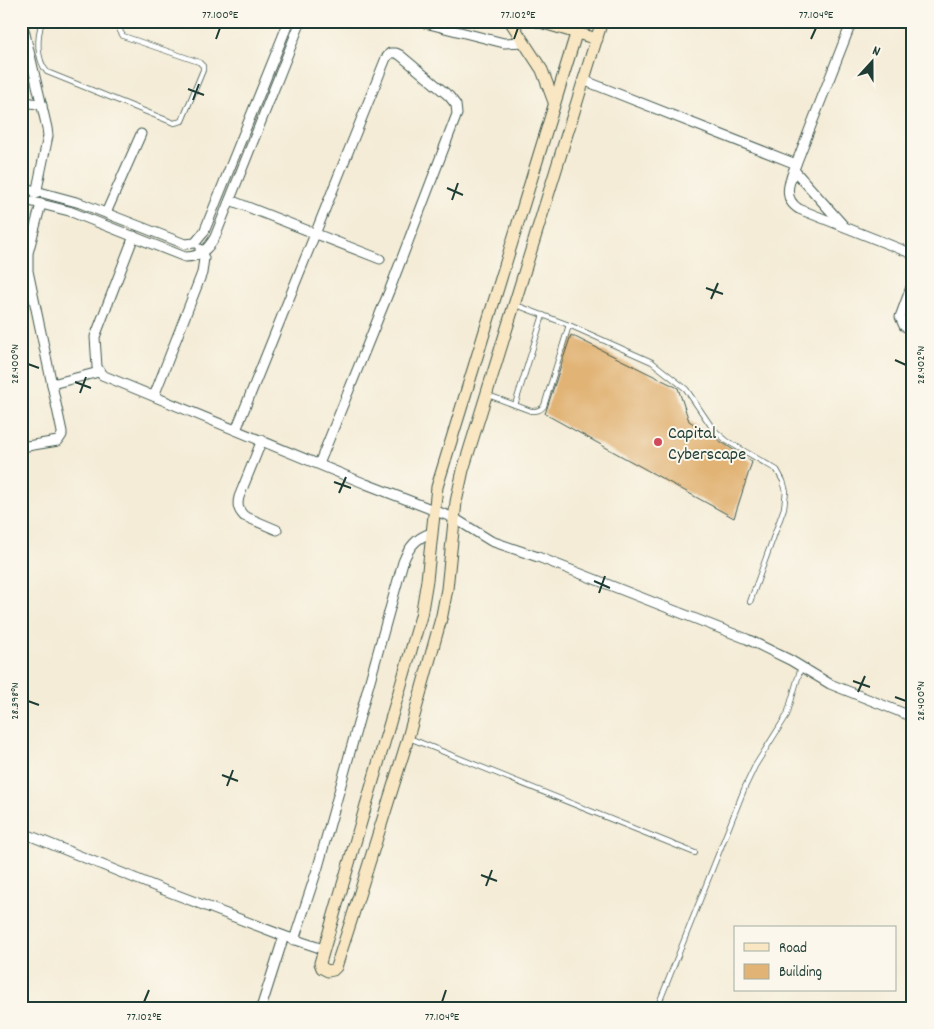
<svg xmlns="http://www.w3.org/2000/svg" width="934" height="1029" viewBox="0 0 934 1029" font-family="Dekko,sans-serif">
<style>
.building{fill:#e1b375}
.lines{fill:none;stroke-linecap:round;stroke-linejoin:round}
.lane-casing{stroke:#3f574c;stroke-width:6}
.street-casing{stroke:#3f574c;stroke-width:11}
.secondary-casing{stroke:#3f574c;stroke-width:13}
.lane{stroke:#fff;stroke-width:4.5}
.street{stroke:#fff;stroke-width:9}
.secondary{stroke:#f9e7c3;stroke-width:11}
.ticks{fill:none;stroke:#1f3d34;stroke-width:2}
.poi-dot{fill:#d1495b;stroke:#fbf7ec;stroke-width:2}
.labels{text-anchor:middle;stroke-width:4;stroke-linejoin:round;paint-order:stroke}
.poi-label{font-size:18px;fill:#1f3d34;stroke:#fbf7ec;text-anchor:start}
.neatline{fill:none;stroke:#1f3d34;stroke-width:2}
.ticks-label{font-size:12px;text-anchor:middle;fill:#1f3d34}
</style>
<rect width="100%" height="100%" fill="#fbf7ec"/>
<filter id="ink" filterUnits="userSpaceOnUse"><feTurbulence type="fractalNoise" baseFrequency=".02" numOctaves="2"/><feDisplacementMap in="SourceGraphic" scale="10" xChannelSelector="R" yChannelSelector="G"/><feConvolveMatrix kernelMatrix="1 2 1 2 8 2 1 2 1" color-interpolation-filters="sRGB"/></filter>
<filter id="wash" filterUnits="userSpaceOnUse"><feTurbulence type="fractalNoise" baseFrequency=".0096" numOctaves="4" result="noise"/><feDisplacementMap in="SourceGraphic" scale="20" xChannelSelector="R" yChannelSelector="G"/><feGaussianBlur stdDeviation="1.12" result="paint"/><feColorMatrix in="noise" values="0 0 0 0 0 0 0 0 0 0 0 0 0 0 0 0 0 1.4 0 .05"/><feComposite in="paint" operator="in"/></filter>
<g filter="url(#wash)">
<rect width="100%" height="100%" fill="#f4ecd7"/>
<g id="blocks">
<polygon class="building" points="571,335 678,388 689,421 752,462 734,518 545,414"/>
</g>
</g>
<g filter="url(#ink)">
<use href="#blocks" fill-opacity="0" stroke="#3f574c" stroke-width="1"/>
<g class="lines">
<defs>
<g id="lane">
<path d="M42,21C37,37 36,59 47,72L174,123L182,121L203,70V66L199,62L123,36L120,31L121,21"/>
<polyline points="516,305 569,325 652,362 686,389 713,429 727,441 777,470 783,481 786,491 784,508 750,602"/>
<path d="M488,395L531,411C537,411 540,411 544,406L569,325"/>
<polyline points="515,405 543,315"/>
<polyline points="409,738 695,853"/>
<polyline points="657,1008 745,787 755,766 787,715 801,667"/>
</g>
<g id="street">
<polyline points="22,21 47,128 48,136 36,194"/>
<polyline points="417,21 504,43 524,42"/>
<path d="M852,21L796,164C790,180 781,198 799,209L913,254"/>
<polyline points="583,80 796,164"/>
<polyline points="21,101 42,105"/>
<polyline points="794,170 843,225"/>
<polyline points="21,187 80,203 185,244 195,243 204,232 289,21"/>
<path d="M21,199L69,211L185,257C200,257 208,249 215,237L301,21"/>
<polyline points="230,200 380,259"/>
<polyline points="106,213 141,134"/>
<polyline points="134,236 95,337 97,367 102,375 366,484 454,518 491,541 538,557 747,639 790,660 830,684 913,717"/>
<polyline points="913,282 900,317 904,326 913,331"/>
<polyline points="52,384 99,372"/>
<polyline points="154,396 202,273 204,258 200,249"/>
<polyline points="236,430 386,58 390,53 396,53 400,55 449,96 456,105 457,114 390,289 319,464"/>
<path d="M262,440L239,497C237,505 238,510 244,516L277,530"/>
<polyline points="21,447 58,441 62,435 62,432 28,271 28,253 41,204"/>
<polyline points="21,832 164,890 284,936 323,949"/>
<path d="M294,940L318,867L403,562C409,547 416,538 431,533"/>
<polyline points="261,1008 284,936"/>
</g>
<g id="secondary">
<polyline points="510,21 542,70 554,102"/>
<polyline points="537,21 597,39"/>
<polyline points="580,21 437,487 427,580 421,616 320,963 322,968 328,971 333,970 336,967 351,921 406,745 442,615 447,589 456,502 463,470 602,21"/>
</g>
</defs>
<use href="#lane" class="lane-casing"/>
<use href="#street" class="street-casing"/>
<use href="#secondary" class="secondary-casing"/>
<use href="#lane" class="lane"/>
<use href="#street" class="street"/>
<use href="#secondary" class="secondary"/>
</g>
</g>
<path class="ticks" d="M216,39L220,28M514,39L518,28M811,39L816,28M188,89L204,95M193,100L199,84M447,188L463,195M452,200L458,183M706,288L723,294M711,299L718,283M895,360L906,365M28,364L39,368M75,382L91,388M80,393L86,377M334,482L351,488M339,493L346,477M594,581L610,588M599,593L605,576M853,681L870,687M858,692L865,676M895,697L906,701M28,701L39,705M222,775L238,781M227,786L233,770M481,875L497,881M486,886L492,870M144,1002L149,990M442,1002L446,990"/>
<circle class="poi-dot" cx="658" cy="442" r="5"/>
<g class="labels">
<g class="poi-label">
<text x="668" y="438">Capital<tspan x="668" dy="21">Cyberscape</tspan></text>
</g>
</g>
<rect width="934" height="1029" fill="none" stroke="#fbf7ec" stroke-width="55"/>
<rect x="734" y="926" width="162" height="65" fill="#fbf7ec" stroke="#a3ada2"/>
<rect x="744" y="943" width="25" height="8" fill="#f9e7c3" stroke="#a3ada2"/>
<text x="779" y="952" font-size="15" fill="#1f3d34">Road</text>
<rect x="744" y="964" width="25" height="15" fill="#e1b375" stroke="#a3ada2"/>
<text x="779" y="976" font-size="15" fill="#1f3d34">Building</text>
<g transform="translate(872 62) rotate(21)" stroke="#fbf7ec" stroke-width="4" paint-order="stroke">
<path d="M0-4L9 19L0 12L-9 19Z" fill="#1f3d34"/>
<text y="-8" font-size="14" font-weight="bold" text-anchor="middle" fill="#1f3d34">N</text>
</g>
<rect x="28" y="28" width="878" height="974" class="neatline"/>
<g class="ticks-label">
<text x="220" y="18">77.100°E</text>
<text x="518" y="18">77.102°E</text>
<text x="816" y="18">77.104°E</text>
<text transform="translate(14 364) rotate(-90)" y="4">28.400°N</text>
<text transform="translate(920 365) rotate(-90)" y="4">28.402°N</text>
<text transform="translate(14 701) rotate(-90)" y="4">28.398°N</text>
<text transform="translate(920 701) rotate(-90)" y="4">28.400°N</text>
<text x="144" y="1020">77.102°E</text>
<text x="442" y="1020">77.104°E</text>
</g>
</svg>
